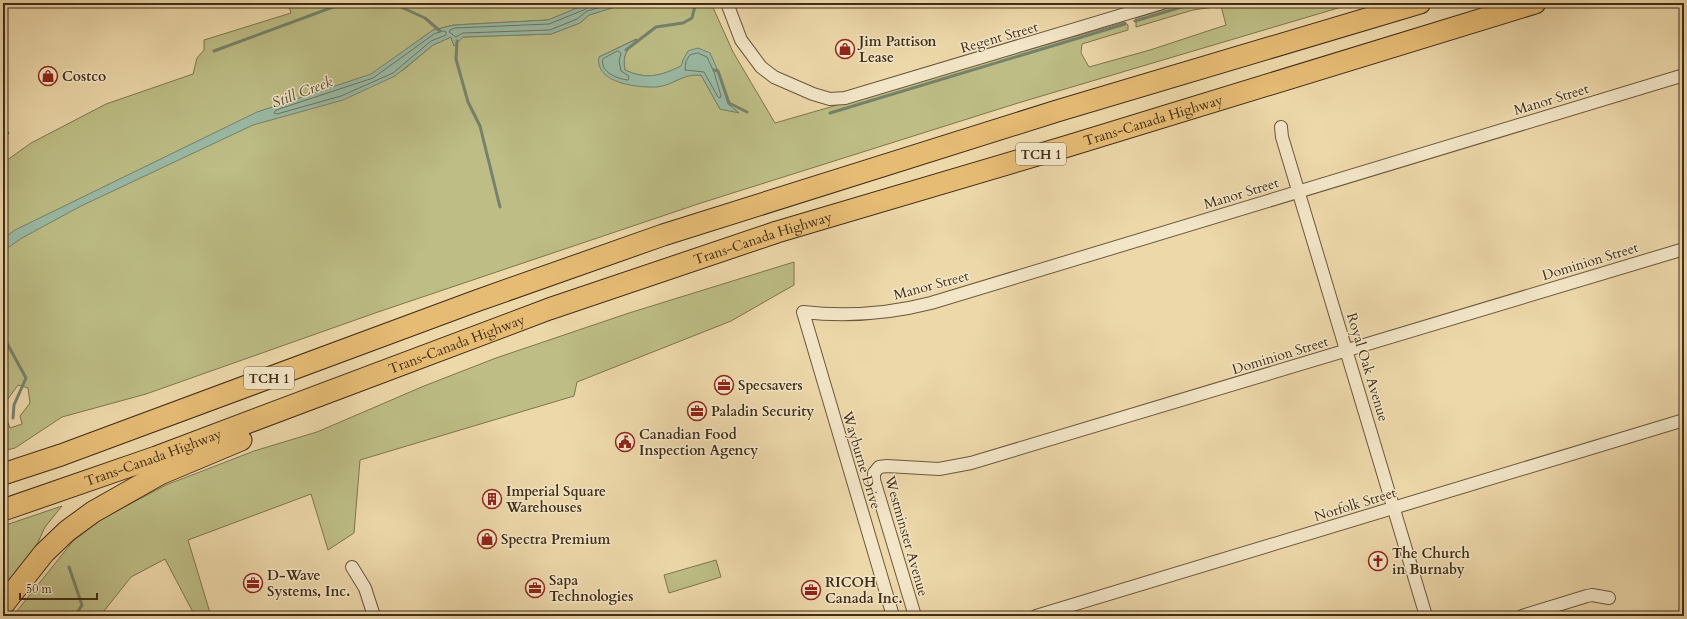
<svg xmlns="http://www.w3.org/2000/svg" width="1687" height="619" viewBox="0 0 1687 619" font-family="Cardo,serif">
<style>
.green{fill:#bdbd85;stroke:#7f754e;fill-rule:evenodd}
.water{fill:#9abaa5;stroke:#76826c}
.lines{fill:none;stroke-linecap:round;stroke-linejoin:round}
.shore{stroke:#6e745e;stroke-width:1}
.stream{stroke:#76826c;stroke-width:3}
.minor-casing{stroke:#6c583c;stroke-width:14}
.motorway-casing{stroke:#412d17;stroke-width:23}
.minor{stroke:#f3e6c8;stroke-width:12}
.motorway{stroke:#e6bc75;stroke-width:21}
.labels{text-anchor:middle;stroke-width:3;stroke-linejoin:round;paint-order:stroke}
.shield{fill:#f3e6c8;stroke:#76644c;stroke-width:1}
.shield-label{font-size:13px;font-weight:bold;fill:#412d17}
.street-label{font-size:14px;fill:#412d17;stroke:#f3e6c8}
.poi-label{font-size:14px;font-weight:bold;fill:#412d17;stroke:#f3e6c8;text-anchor:start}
.water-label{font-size:15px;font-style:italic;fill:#534933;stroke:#f3e6c8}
</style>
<rect width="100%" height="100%" fill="#edd8aa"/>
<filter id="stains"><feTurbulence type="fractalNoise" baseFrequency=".005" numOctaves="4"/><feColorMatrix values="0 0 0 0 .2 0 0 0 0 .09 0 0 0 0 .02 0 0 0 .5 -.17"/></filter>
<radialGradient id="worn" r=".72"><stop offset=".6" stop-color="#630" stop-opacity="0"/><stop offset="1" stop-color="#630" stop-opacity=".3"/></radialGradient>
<g class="green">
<path d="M293,3H589L549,20L454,25L433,30L392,60L402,71L433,45L451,37L454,46L463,37L551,34L580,23L589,15L628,3H711L733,52L775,123L1125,22L1128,25V30L1082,44L1081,53L1089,67L1150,50L1226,25L1221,6L1193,10L1136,27V18L1185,3H1355L1018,103L701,203L378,312L146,394L62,417L15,448L3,451V163L31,143L106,104L193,74L197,58L204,50V40L291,13L288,4ZM636,39C627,51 622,54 625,70C647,80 660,76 682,66L683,60L718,71L728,104L738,112L720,109L701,75C683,74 683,79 668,84C653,89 636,85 621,83L599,57ZM18,385L28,388L30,403L20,416L22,424L10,428L7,420L5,403Z"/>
<polygon points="794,262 794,285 731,321 577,382 574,396 360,460 354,533 328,550 311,494 188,540 211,616 195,616 165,559 131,577 104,611 107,616 13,616 73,541 105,517 166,485 254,451 317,432 424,386 496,358 629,313"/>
<polygon points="62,506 45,527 34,551 3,592 3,526"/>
<polygon points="716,560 721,577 669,593 664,575"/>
</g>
<g class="water">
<polygon points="589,3 628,3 589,15 580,23 551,34 463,37 454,46 451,37 433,45 395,76 343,100 253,125 81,206 22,238 3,251 3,239 15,230 257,112 371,74 433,30 454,25 548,20"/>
<path d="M637,39C627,50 622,54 625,70C647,80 660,76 681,66L683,60L688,51L698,48L710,53L718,71L728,104L739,113L720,109L701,75C680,74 675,85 657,87C638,88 594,83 599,57Z"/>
</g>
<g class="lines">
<g class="shore">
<polyline points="589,3 586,9 549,24 455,28 450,30 449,32 456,37 463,33 550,30 577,19 587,11 615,3"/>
<polygon points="444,31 446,32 446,35 431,41 393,73 341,96 277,114 274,113 276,110 373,78 434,34"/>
<path d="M618,51L621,53L619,61L621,71L629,76L628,80C618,79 599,72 603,59Z"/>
<polygon points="698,53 707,57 714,72 721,96 720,98 718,97 704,72 685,70 686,61 690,55"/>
</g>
<g class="stream">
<polyline points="392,3 425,18 440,31"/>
<polyline points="1135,21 1195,3"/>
<polyline points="457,41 456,59 468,102 480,126 500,207"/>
<polyline points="626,50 656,27 683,23 692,18 695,6 695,3"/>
<polyline points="214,51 344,3"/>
<polyline points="714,70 718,71 729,103 747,112"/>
<polyline points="830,113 1125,24"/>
<polyline points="3,135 8,133"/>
<polyline points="3,336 26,378 14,405 13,418"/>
<polyline points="69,567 82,605 75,616"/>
</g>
<defs>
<g id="minor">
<polyline points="727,3 741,40 761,67 774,77 813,94 830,99 845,98 1162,3"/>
<polyline points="1281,127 1282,137 1426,616"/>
<polyline points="352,567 365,588 374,616"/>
<path d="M893,616L803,312C847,317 888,314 931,303L1684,75"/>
<polyline points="915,616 874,480 874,473 879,467 887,466 939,469 971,463 1684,249"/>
<polyline points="1036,616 1684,420"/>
<polyline points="1522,616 1587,596 1592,595 1609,598"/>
</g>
<g id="motorway">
<polyline points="3,474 61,455 476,301 663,235 1057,111 1420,3"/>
<path id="s1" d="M3,510L156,457L549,309L777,232L1068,146L1535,3"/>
<polyline points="3,605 44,553 67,531 93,512 160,474 241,440"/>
</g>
</defs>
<use href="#minor" class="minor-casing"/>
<use href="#motorway" class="motorway-casing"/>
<use href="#minor" class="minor"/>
<use href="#motorway" class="motorway"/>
</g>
<defs>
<symbol id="shop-ring" viewBox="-11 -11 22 22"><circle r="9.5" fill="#f3e6c8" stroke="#8f2418" stroke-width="1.5"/><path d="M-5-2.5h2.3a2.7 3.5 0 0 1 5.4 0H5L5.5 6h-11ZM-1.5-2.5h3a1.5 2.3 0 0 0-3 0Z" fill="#8f2418"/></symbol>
<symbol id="office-ring" viewBox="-11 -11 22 22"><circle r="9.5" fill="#f3e6c8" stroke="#8f2418" stroke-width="1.5"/><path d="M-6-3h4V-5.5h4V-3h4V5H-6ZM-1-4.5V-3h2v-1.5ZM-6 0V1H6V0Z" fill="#8f2418"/></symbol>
<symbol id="civic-ring" viewBox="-11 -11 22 22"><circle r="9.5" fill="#f3e6c8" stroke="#8f2418" stroke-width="1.5"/><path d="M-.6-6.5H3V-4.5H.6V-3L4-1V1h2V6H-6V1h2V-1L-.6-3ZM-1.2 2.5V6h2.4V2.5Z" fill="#8f2418"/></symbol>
<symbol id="building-ring" viewBox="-11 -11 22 22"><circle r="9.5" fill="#f3e6c8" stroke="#8f2418" stroke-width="1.5"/><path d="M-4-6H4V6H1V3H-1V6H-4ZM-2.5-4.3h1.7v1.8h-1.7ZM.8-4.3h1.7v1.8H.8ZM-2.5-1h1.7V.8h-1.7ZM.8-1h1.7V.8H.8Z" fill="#8f2418"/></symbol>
<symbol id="church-ring" viewBox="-11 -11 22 22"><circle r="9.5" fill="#f3e6c8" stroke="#8f2418" stroke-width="1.5"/><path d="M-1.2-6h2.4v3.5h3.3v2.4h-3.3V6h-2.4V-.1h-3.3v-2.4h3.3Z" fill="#8f2418"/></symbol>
</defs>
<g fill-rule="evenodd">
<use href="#shop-ring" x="834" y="38" width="22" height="22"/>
<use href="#shop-ring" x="37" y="65" width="22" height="22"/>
<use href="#office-ring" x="713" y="374" width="22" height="22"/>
<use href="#office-ring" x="686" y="400" width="22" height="22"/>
<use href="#civic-ring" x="614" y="431" width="22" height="22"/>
<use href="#building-ring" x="481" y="488" width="22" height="22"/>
<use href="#shop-ring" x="476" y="528" width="22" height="22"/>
<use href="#church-ring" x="1367" y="550" width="22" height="22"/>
<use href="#office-ring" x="242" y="572" width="22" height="22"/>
<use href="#office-ring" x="524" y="577" width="22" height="22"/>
<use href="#office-ring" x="800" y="579" width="22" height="22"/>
</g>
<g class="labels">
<g class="shield">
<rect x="1016" y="143" width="50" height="22" rx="3"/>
<rect x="244" y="367" width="50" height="22" rx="3"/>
</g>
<g class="shield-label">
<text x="1041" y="159">TCH 1</text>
<text x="269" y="383">TCH 1</text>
</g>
<g class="street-label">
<text transform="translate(999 37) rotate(-16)" y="5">Regent Street</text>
<text transform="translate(1551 99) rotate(-17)" y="5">Manor Street</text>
<text dy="5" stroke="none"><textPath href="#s1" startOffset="1215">Trans-Canada Highway</textPath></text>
<text transform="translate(1241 193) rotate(-17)" y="5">Manor Street</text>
<text dy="5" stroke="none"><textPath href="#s1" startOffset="807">Trans-Canada Highway</textPath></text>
<text transform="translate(1590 261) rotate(-17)" y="5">Dominion Street</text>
<text transform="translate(931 285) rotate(-15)" y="5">Manor Street</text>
<text dy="5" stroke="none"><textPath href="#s1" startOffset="483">Trans-Canada Highway</textPath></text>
<text transform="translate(1280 355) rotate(-17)" y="5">Dominion Street</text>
<text transform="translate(1368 367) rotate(73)" y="5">Royal Oak Avenue</text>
<text dy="5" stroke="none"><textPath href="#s1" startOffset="159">Trans-Canada Highway</textPath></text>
<text transform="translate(862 460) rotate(73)" y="5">Wayburne Drive</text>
<text transform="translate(1355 504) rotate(-17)" y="5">Norfolk Street</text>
<text transform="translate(907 536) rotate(74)" y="5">Westminster Avenue</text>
</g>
<g class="poi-label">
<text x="859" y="46">Jim Pattison<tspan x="859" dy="16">Lease</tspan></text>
<text x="62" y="81">Costco</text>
<text x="738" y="390">Specsavers</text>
<text x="711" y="416">Paladin Security</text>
<text x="639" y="439">Canadian Food<tspan x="639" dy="16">Inspection Agency</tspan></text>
<text x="506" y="496">Imperial Square<tspan x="506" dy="16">Warehouses</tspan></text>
<text x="501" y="544">Spectra Premium</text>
<text x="1392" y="558">The Church<tspan x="1392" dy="16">in Burnaby</tspan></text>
<text x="267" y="580">D-Wave<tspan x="267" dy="16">Systems, Inc.</tspan></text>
<text x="549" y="585">Sapa<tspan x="549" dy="16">Technologies</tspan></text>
<text x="825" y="587">RICOH<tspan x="825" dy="16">Canada Inc.</tspan></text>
</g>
<g class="water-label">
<text transform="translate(302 92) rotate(-21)" y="5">Still Creek</text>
</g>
</g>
<rect width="1687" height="619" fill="none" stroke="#edd8aa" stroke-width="16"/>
<rect x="4" y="4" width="1679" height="611" fill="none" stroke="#412d17" stroke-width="2"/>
<rect x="8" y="8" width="1671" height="603" fill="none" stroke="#412d17"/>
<path d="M20 593v6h77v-6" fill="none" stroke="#412d17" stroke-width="2"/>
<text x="26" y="593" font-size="12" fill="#412d17" stroke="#f3e6c8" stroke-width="3" paint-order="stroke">50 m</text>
<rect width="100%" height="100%" filter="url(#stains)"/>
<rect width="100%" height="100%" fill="url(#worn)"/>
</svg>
